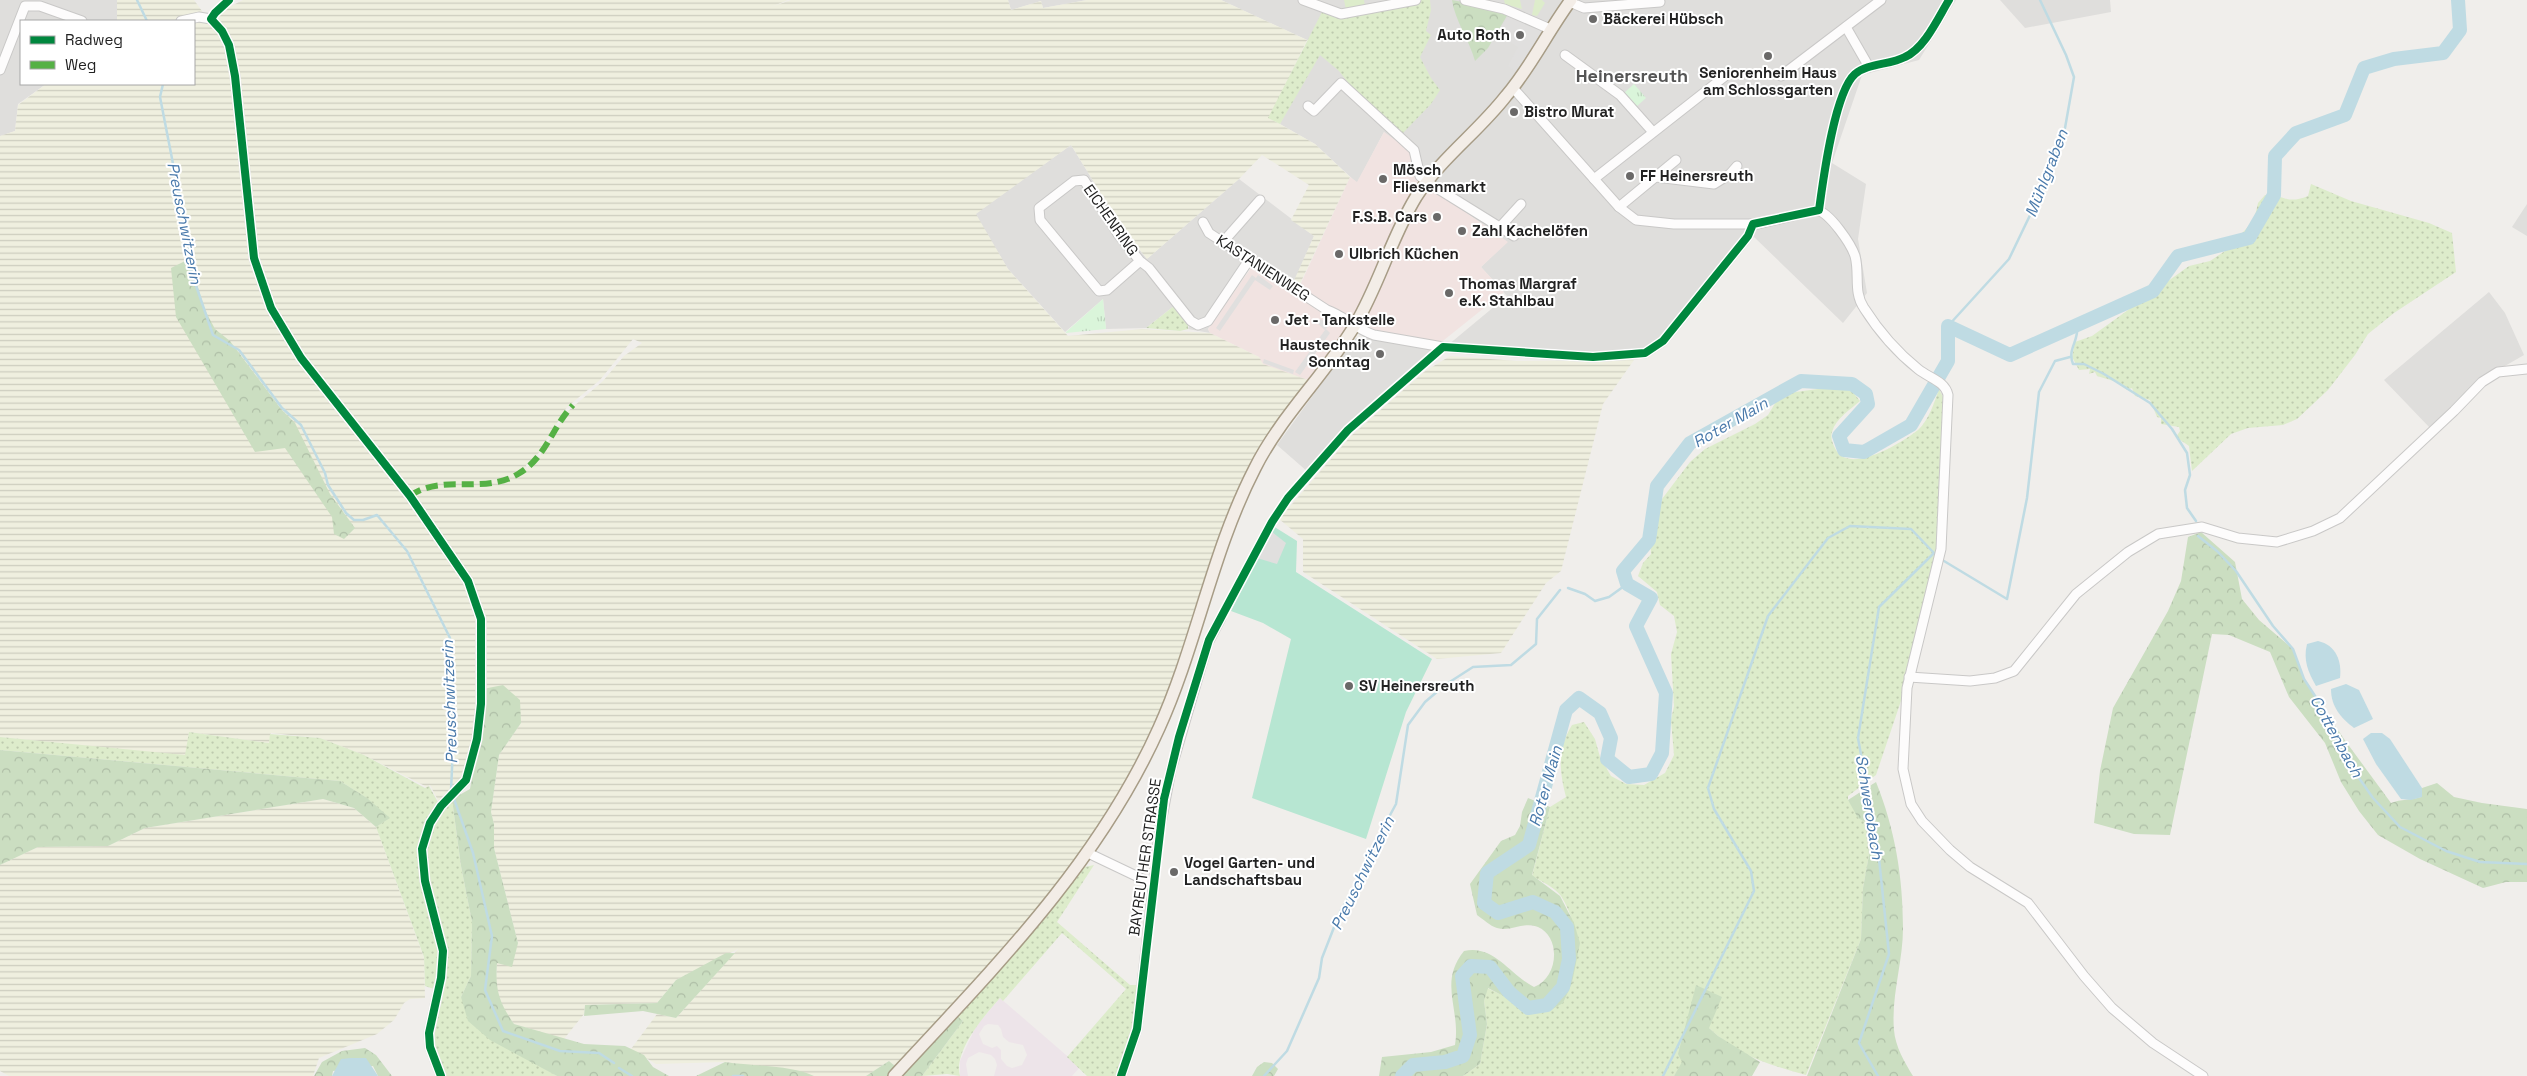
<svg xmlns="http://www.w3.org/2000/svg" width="2527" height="1076" viewBox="0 0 2527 1076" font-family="'Space Grotesk',sans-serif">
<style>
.residential{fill:#dfdedc}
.commercial{fill:#f1e3e1}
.industrial{fill:#ede4e9;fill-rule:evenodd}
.farmland{fill:url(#farmland-rules);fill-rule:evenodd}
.grass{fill:url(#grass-dots)}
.forest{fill:url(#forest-crowns)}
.park{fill:url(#park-tufts)}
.garden{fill:#ddeccb}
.pitch{fill:#b7e6d2}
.parking{fill:#e0dfde}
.water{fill:#bfdbe3}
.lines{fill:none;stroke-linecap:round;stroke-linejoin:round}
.stream{stroke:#bfdbe3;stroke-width:2.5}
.river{stroke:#bfdbe3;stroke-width:14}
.minor-casing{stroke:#c9c8c7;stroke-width:11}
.major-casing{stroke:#a79c86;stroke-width:14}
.minor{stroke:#fdfcfc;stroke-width:9}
.major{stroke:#f3ede7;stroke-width:11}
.quiet{stroke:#55b145;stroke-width:6;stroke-dasharray:12 6;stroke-linecap:butt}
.cycleway-casing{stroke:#fff;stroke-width:11}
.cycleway{stroke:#00873e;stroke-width:8}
.poi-dot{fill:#6a6968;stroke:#fff;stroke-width:2}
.labels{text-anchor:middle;stroke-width:4;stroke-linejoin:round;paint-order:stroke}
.poi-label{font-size:15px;font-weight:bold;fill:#222;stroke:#fff;text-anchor:start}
.street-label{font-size:15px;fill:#222;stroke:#fff}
.water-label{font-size:16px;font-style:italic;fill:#4a7aab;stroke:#fff}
.quarter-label{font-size:18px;font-weight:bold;fill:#555;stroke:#fff}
</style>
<defs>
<pattern id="farmland-rules" width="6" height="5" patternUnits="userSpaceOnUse" patternTransform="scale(1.25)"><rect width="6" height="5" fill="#efefdf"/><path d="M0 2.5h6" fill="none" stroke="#cdcdbf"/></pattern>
<pattern id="grass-dots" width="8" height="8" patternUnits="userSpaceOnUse" patternTransform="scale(1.25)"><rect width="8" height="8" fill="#ddeccb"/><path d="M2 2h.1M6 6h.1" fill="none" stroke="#bdcaae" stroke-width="1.8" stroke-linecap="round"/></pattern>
<pattern id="forest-crowns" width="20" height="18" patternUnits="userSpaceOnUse" patternTransform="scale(1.25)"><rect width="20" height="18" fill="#cbdec1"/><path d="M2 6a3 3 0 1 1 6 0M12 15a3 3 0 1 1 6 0" fill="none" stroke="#aebea6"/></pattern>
<pattern id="park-tufts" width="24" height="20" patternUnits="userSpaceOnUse" patternTransform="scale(1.25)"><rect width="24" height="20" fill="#daf5da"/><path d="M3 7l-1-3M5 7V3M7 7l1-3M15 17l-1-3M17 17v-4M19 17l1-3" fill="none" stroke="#bbd2bb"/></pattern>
</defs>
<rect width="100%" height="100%" fill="#f0eeeb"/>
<g class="residential">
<polygon points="0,0 117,0 117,21 21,21 21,84 46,84 18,104 15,131 0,136"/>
<polygon points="1008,0 1087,0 1043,8 1041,1 1011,10"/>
<polygon points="1221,0 1956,0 1919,60 1862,75 1832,163 1866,184 1858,239 1867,293 1843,323 1753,236 1650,351 1591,359 1554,360 1523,355 1442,350 1507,296 1481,267 1507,242 1420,180 1384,132 1357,183 1315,144 1280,124 1318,45"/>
<polygon points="2000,0 2110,0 2111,12 2025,28"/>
<polygon points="1071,145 1121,226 1147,259 1239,179 1314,236 1294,282 1255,259 1208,329 1210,333 1188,329 1189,326 1174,306 1146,328 1106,329 1103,299 1065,332 1008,269 975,214"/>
<polygon points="2527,204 2527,236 2512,227"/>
<polygon points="2489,292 2505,313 2524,355 2477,382 2431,429 2384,380"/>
<polygon points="1368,336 1432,349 1433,352 1345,430 1308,472 1277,445 1345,351 1356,338"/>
</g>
<polygon class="commercial" points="1384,132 1411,151 1420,180 1508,242 1481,267 1504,292 1439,344 1348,327 1308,380 1262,365 1259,357 1210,333 1208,329 1251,268 1296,294 1350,177 1357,182"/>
<path class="industrial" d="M1000,998L1080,1067L1072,1076H994L997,1065L995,1059L991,1055L979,1052L968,1058L966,1064L968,1076H960V1061L976,1026ZM988,1024L998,1025L1001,1029L1003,1037L1009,1042L1023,1045L1027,1055L1022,1065L1012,1068L1007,1066L1001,1059V1050L997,1046L992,1048L983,1044L979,1034L984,1026Z"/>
<g class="farmland">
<path d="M117,0H194L207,18L211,19V11L231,6L243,0H788L771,7L791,0H1008L1011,10L1041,1L1043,8L1087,0H1221L1307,40L1269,118L1315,144L1350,177L1298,288L1292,285L1314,236L1291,220L1309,185L1262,155L1239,179L1147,259L1121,226L1071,145L976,214L1008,269L1068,336L1142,329L1210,333L1259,357L1263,364L1308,380L1262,446L1232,503L1162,710L1120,794L1078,859L993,966L896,1067L889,1061L866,1076H814L783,1068L757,1067L725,1062L656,1064L631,1049L657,1014L676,1018L738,949L676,980L657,1003L585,1005L584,1014L564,1039L514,1024L499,1003L496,981L497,962L518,943L494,848V824L491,812L499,755L521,723L481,704L466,780L441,806L430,785L427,787L364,755L320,738L271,733L269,743L189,732L186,756L0,737V136L15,131L18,105L46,84H194V21H117ZM633,339L642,343L624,356L603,381L567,412L540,456L527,468L526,465L538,454L567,407L600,380Z"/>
<polygon points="1450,356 1517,361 1634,360 1603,404 1561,571 1546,583 1501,653 1437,659 1303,572 1303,539 1279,519 1351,436 1424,372"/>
<polygon points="323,799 354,808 376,827 424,958 425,998 410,999 404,1003 394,1020 377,1034 319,1058 313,1076 9,1076 0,1071 0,865 38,847 108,846 145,828"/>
</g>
<g class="grass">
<polygon points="1420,0 1430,0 1431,10 1426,31 1431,35 1420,57 1431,78 1440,90 1431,104 1403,133 1397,131 1353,89 1339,71 1320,55 1280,124 1268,118 1323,10 1331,13"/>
<path d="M2311,184L2351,201L2429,223L2452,233L2456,272L2394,313L2368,334L2355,355L2328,390L2297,419L2283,425L2248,428L2231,434L2192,471L2189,446L2176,437L2180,431L2179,427L2161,424V418L2157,417L2150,400L2135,396L2132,388L2127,390L2117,382L2097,376L2095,372L2089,374L2090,369L2079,370L2072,357L2075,342L2092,336L2189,266L2210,261L2228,249L2254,220L2258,203L2265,195C2284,194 2286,205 2308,196Z"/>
<polygon points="1174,306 1188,323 1188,329 1180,331 1146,328"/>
<path d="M1833,387L1852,391L1860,401C1850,410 1836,418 1832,432C1830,439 1833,444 1836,450C1850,475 1903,442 1918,430C1929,420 1934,403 1939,389L1945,401V407L1939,478L1938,544L1931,579L1906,670L1903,695L1876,775L1848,796V800L1865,822L1869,855L1863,888L1861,939L1806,1075C1769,1065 1737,1055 1709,1028L1674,1076H1463L1480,1064L1487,1024L1484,1001L1487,988L1504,996L1572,983C1577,954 1578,922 1561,896C1554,887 1541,881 1532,876L1550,807L1566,797C1559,770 1557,749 1572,725L1584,722L1595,739L1600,757L1611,776L1626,784L1644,785L1665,773L1674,755L1671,720L1674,706L1671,654L1677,632L1674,616L1660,605L1657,592L1638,576L1643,563L1651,554L1650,538L1662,499L1690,462L1705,449L1755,424L1768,415L1777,400L1788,393Z"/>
<polygon points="189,732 269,743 270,734 320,738 364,755 425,788 429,786 439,804 426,819 417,850 420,879 440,951 434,989 425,986 424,957 376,827 389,818 365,797 340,781 0,750 0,737 185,755"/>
<polygon points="452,799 461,866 472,922 471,976 461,997 525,1057 557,1076 443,1076 433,1046 447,951 427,878 426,850 433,824"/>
<path d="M1094,865L1057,922L1130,985H1138L1132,1032L1117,1076H1087L1067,1057L1126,989L1062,933L1003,1001L1000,998C985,1015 953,1051 960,1076L947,1074L922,1076L963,1021L957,1016L1042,922L1085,867Z"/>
</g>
<g class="forest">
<path d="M1452,0L1483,6L1508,14L1488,48L1475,61C1469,39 1455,21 1452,0Z"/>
<polygon points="189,259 205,310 215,329 230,341 281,409 295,423 330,494 355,528 344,539 334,534 332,517 285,448 255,452 176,317 171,268"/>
<path d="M2201,532L2235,562L2242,599L2259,620L2293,649L2304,679L2344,739L2391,803C2401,799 2411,800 2421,797L2422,788L2437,783L2454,797L2482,803L2527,809V882H2506L2483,888L2420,859L2378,835L2359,811L2341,782L2325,743L2289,697L2270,652L2229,635L2212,634L2170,835L2134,834L2094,823L2100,771L2113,708L2168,611L2181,581L2188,537Z"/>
<path d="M503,685L520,700L521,723L499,755L491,812L494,824V848L518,943L512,967L497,963C495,990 499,1002 514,1024L584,1044L625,1046L644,1055L653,1067L669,1076H557L490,1040L468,1021L461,997L471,976L472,922L461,866L452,799L470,789L481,723L483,689Z"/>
<polygon points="0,750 340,781 367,798 390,818 376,827 354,808 323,799 145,828 108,846 38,847 0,865"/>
<path d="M1876,782C1895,829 1903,877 1903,928C1903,962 1891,996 1894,1030C1895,1046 1905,1063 1913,1076H1807L1861,939L1863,888L1869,855L1865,822L1858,818L1848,800Z"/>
<path d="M1528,798L1550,807L1532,875L1560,896L1574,923L1580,943L1572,983L1563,1003L1549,1011L1536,1013L1488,988L1484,1001L1487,1024L1480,1064L1463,1076H1379L1382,1057L1431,1052L1455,1045C1461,1009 1438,983 1464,951C1494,944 1510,975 1534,987C1559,977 1561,937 1538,927C1524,921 1512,932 1497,928C1490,926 1483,919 1477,915L1470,884L1501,841L1515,835L1520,826L1522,812Z"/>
<polygon points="726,953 735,953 676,1018 643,1011 584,1016 585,1005 657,1003 676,980"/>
<polygon points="1696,985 1722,997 1709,1028 1718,1036 1760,1062 1752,1076 1674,1076 1682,1062 1678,1054"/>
<polygon points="957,1016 963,1021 922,1076 901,1076"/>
<polygon points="365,1048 376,1055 392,1076 378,1076 373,1066 333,1071 332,1076 314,1076 322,1062 342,1051"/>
<polygon points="889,1061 896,1067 888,1076 866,1076"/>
<path d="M725,1062C751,1066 791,1065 814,1076H696Z"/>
<polygon points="1264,1062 1272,1063 1278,1069 1274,1076 1252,1076 1257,1067"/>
</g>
<g class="park">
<polygon points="1634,84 1646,98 1636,107 1624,93"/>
<polygon points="1103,299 1106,329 1066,333 1066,332"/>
</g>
<g class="garden">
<polygon points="1344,0 1364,0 1365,6 1346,10"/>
<polygon points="1504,0 1520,0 1522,9 1505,4"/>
<polygon points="1535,0 1542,0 1545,3 1537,16 1532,15"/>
</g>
<polygon class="pitch" points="1273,526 1297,541 1296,572 1432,659 1406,712 1366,839 1252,798 1291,639 1263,623 1231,611"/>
<g class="parking">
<polygon points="1509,15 1539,27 1542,31 1518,73 1508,66 1518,47 1497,34"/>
<polygon points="1252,275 1256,278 1258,275 1273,286 1270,290 1255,280 1220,331 1216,328"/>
<polygon points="1321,319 1329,325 1326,329 1330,333 1300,375 1295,372 1325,330 1317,323"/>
<polygon points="1264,359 1294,370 1293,374 1263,363"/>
<polygon points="1272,532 1286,543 1277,564 1257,558"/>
</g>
<g class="water">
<path d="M2318,641C2336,645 2342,661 2340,678L2316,686C2308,672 2303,660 2307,644Z"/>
<path d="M2346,684L2359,690L2373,719L2354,728C2341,718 2331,707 2331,689Z"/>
<polygon points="2371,733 2382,733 2390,739 2422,788 2422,797 2411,800 2401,799 2376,764 2363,739"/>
<polygon points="351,1058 366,1058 378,1076 332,1076 341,1059"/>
</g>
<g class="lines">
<g class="stream">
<polyline points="137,0 147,21"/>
<polyline points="163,84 160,97 191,256 191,271 213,335 239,350 282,408 301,425 325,473 328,485 346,513 354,520 363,520 377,515 407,551 450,638 453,746 451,791"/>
<polyline points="1948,326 2009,259 2046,182 2065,128 2074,77 2066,55 2040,0"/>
<path d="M2077,327C2079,341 2067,349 2073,364H2084L2104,374L2150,403L2172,429L2187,453L2190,475L2185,490L2187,508L2196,521"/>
<polyline points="2198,536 2217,551 2236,571 2273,626 2293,649 2304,679 2319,702 2345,758 2373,798 2400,827 2446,851 2480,862 2527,864"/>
<polyline points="1944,561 2007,599 2027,498 2039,392 2055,361 2070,357"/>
<polyline points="1568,588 1585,594 1595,601 1609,597 1627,584"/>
<polyline points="453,796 473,853 492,936 485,990 503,1031 560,1051 599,1053 614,1063"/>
<polyline points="619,1068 632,1076"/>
<polyline points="733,1076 743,1076"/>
<polyline points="1264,1076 1287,1051 1319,978 1322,958 1340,912 1367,867 1375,843 1396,804 1408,725 1425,702 1445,685 1473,667 1511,665 1536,644 1537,619 1560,590"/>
<polyline points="1663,1076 1754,891 1751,871 1714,809 1708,788 1768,616 1828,538 1850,526 1911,529 1934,553 1879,607 1858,738 1878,849 1889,954 1859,1043 1878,1076"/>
</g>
<polyline class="river" points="1402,1076 1413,1065 1445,1062 1463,1056 1470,1035 1462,976 1471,966 1490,967 1509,992 1528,1008 1547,1005 1563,987 1569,959 1567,927 1555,912 1533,902 1498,913 1484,903 1487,873 1529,845 1566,710 1579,698 1600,713 1611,738 1607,759 1629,777 1651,774 1662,753 1666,693 1636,626 1651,598 1627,584 1623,571 1649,540 1657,486 1690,443 1801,381 1852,384 1866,394 1868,404 1839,436 1844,450 1864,452 1911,425 1948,361 1948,326 2010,355 2153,291 2178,256 2249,238 2274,195 2275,156 2296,133 2345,115 2364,68 2394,59 2443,53 2460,30 2458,0"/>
<defs>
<g id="minor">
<polyline points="1303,0 1341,14 1416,0"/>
<polyline points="1465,0 1504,9 1550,29"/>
<polyline points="1570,2 1584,8 1660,2"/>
<polyline points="181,21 199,17 211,19 222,31 229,45 235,76 254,258 271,308 301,358 410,496 468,581 481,619 481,704 477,739 466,780 441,806 430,823 422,849 425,881 443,951 441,978 429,1033 430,1047 441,1076"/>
<polyline points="1846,27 1869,67"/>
<polyline points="1565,55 1620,95 1653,132"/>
<polyline points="0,70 25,6 40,6 82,21"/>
<polyline points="1781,76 1881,0"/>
<path d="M1513,88L1619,207L1636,220L1674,224H1758L1817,210C1830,213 1851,244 1855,256C1860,274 1853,292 1864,308C1878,330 1898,353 1918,369C1929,378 1945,381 1948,395L1941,549L1907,688L1903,769L1911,804L1922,821L1950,850L1970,867L2028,903L2084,976L2112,1008L2153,1043L2203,1076"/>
<polyline points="1308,106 1314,111 1341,83 1414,150 1420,176 1427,182 1514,236"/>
<polyline points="1656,177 1714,184 1730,174 1737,166"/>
<polyline points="1594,179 1729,73"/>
<polyline points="1619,207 1676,160"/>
<path d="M1819,210C1823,181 1834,93 1855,74C1868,63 1890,65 1905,57C1925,48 1938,18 1949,0"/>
<path d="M1203,222L1209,233L1327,310C1344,316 1356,329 1374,335L1443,347L1593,357L1645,353L1663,341L1748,236L1753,224"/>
<polyline points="1500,227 1521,204"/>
<polyline points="1223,242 1260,200"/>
<polyline points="1140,261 1107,290 1099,291 1040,220 1039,208 1074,181 1084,180 1118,234 1140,261 1149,268 1191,321 1198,325 1208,321 1249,260"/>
<polyline points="1909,677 1970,681 1995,678 2014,671 2076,594 2128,552 2158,534 2202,527 2238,538 2277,542 2313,531 2340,518 2454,411 2482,382 2498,372 2527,369"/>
<polyline points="1088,853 1153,884"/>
<polyline points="1121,1076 1137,1029 1159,834 1171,770 1208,643 1221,618"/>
</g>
<path id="major" d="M894,1076C994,968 1098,864 1159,728C1197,644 1212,551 1255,468C1281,416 1325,375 1355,325C1379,285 1391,238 1416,197C1441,158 1478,132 1506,96C1531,67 1548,31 1571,0"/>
</defs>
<use href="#minor" class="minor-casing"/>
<use href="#major" class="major-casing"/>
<use href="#minor" class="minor"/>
<use href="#major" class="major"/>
<path class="quiet" d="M410,496C442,473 483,495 518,474C546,458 552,427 573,405"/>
<defs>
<g id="cycleway">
<polyline points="229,0 215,13 211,19 222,31 229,45 235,76 254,258 271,308 301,358 410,496 468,581 481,619 481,704 477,739 466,780 441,806 430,823 422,849 425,881 443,951 441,978 429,1033 430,1047 441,1076"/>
<path d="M1121,1076L1137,1029L1164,799L1179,737L1209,640L1272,522L1288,498L1348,430L1443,347L1593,357L1645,353L1663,341L1748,236L1753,224L1819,210C1823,181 1834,93 1855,74C1868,63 1890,65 1905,57C1925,48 1938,18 1949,0"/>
</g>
</defs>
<use href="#cycleway" class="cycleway-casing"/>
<use href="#cycleway" class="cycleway"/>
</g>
<g class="poi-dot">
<circle cx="1593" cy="19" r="5"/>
<circle cx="1520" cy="35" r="5"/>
<circle cx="1768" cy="56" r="5"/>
<circle cx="1514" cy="112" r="5"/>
<circle cx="1630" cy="176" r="5"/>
<circle cx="1383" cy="179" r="5"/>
<circle cx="1437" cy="217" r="5"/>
<circle cx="1462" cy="231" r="5"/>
<circle cx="1339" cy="254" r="5"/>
<circle cx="1449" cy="293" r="5"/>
<circle cx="1275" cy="320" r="5"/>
<circle cx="1380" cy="354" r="5"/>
<circle cx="1349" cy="686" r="5"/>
<circle cx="1174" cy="872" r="5"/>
</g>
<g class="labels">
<g class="poi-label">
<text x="1603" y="24">Bäckerei Hübsch</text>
<text x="1510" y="40" text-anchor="end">Auto Roth</text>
<text x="1768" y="78" text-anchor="middle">Seniorenheim Haus<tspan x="1768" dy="17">am Schlossgarten</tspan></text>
<text x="1524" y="117">Bistro Murat</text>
<text x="1393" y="175">Mösch<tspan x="1393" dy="17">Fliesenmarkt</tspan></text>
<text x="1640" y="181">FF Heinersreuth</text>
<text x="1427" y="222" text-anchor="end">F.S.B. Cars</text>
<text x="1472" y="236">Zahl Kachelöfen</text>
<text x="1349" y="259">Ulbrich Küchen</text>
<text x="1459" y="289">Thomas Margraf<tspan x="1459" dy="17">e.K. Stahlbau</tspan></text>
<text x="1285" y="325">Jet - Tankstelle</text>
<text x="1370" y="350" text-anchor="end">Haustechnik<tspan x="1370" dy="17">Sonntag</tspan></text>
<text x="1359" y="691">SV Heinersreuth</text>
<text x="1184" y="868">Vogel Garten- und<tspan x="1184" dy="17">Landschaftsbau</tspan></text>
</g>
<g class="street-label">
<text transform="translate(1111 220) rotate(55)" y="5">EICHENRING</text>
<text transform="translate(1263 268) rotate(33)" y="5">KASTANIENWEG</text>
<text transform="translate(1145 857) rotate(-82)" y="5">BAYREUTHER STRASSE</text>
</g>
<g class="water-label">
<text transform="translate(2046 173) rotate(-69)" y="6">Mühlgraben</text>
<text transform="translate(185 223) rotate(79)" y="6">Preuschwitzerin</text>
<text transform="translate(1730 422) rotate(-30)" y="6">Roter Main</text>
<text transform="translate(449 702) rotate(-92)" y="6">Preuschwitzerin</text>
<text transform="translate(2337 736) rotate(61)" y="6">Cottenbach</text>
<text transform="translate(1545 786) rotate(-74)" y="6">Roter Main</text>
<text transform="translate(1870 807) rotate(81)" y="6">Schwerobach</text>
<text transform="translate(1362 873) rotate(-64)" y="6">Preuschwitzerin</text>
</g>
<g class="quarter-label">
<text x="1632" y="82">Heinersreuth</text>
</g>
</g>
<rect x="20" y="20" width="175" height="65" fill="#ffffff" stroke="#a7a7a7"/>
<rect x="30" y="36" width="25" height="8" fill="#00873e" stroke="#a7a7a7"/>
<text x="65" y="45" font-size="15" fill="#222222">Radweg</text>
<rect x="30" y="61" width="25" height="8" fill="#55b145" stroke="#a7a7a7"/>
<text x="65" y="70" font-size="15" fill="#222222">Weg</text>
</svg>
